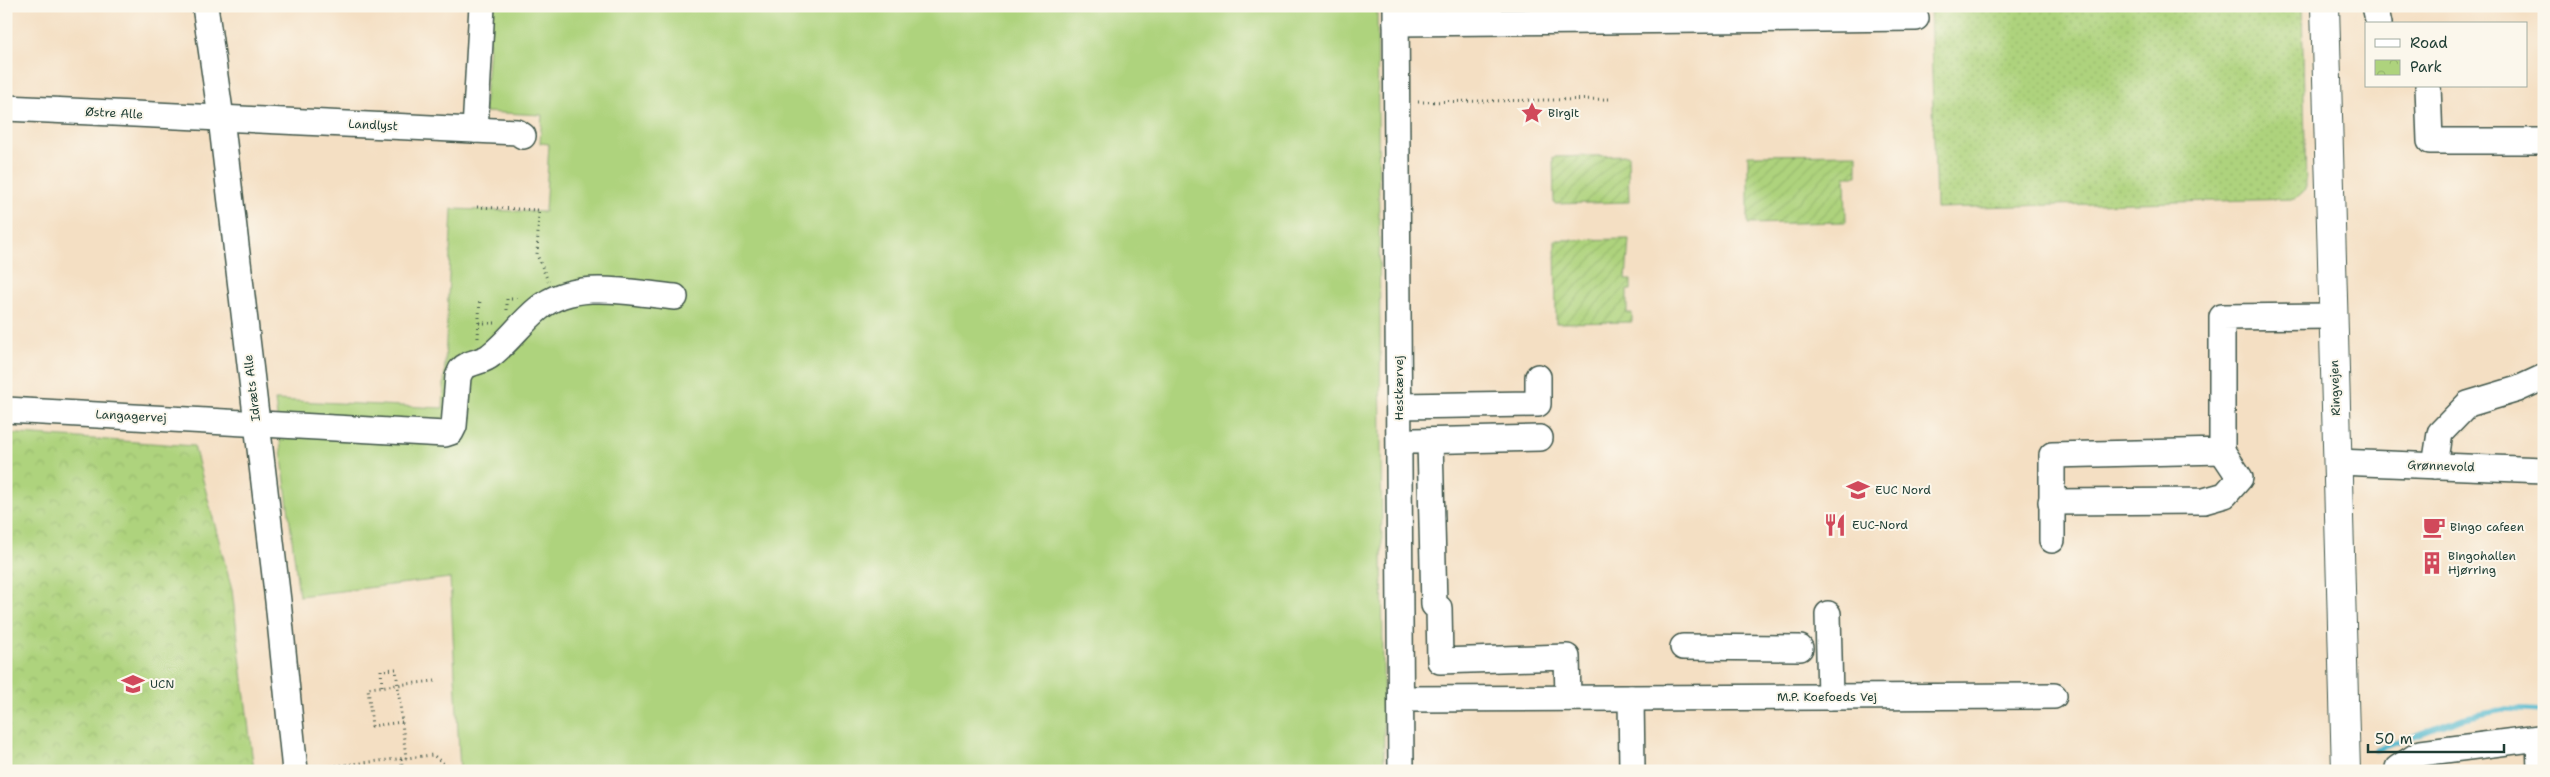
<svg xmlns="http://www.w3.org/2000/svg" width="2550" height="777" viewBox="0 0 2550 777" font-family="'Shantell Sans',sans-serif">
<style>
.grass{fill:url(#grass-dots);stroke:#668858}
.park{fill:url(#park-crowns);stroke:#668858}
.garden{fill:url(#garden-furrows);stroke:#668858}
.pitch{fill:#aed37d;stroke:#668858}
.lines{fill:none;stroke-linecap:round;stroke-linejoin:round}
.stream{stroke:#50b7ce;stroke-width:5.5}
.minor-casing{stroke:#3f5549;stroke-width:28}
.major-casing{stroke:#3f5549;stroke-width:30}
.path{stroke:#3f5549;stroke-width:3;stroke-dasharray:1 4;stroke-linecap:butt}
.minor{stroke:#fff;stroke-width:25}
.major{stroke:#fff;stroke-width:28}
.labels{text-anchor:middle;stroke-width:4;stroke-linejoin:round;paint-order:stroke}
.street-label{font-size:12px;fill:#1f3d34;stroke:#fbf7ec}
.poi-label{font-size:12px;fill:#1f3d34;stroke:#fbf7ec;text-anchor:start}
</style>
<defs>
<pattern id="grass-dots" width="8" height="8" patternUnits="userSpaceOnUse" patternTransform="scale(1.25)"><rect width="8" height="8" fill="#aed37d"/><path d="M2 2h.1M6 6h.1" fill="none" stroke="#95b66d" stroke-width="1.8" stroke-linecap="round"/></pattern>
<pattern id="park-crowns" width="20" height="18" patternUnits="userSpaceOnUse" patternTransform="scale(1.25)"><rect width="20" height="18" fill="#aed37d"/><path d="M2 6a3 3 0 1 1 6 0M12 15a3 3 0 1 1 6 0" fill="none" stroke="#95b66d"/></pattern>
<pattern id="garden-furrows" width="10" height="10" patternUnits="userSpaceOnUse" patternTransform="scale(1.25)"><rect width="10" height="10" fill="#aed37d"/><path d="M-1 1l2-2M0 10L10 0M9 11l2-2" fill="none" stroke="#95b66d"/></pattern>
</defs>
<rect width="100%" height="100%" fill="#fbf7ec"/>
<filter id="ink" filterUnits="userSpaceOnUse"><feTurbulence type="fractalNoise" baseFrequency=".02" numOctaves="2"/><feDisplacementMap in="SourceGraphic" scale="10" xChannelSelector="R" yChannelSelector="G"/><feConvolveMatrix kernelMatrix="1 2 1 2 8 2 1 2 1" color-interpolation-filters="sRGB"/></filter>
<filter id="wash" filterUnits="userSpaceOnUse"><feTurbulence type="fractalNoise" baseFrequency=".0096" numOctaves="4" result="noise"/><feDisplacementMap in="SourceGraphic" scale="20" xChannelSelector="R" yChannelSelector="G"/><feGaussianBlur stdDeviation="1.12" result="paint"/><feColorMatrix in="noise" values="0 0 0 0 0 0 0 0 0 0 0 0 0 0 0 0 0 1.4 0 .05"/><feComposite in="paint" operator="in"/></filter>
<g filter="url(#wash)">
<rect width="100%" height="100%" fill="#f4dfc3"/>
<polygon class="grass" points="1930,6 2302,6 2306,189 2295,199 1936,208"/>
<polygon class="park" points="6,433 194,446 232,590 254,771 6,771"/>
<g class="garden">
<polygon points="1857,154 1857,176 1845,176 1846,222 1748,224 1748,155"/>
<polygon points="1628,155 1629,202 1554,204 1553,157"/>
<polygon points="1629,239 1626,280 1631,280 1631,290 1627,290 1627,313 1632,313 1632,322 1556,323 1555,240"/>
</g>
<polygon class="pitch" points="492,6 1377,6 1384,771 460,771 450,578 299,596 275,400 443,408 452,209 545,212 549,144 540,143 542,115 484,112"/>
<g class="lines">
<polyline class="stream" points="2376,750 2463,718 2507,709 2544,711"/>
</g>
</g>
<g filter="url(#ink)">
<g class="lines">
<defs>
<g id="minor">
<polyline points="205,6 221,118 278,601 295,771"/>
<polyline points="1396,6 1401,771"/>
<polyline points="2375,6 2379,24"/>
<polyline points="1396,23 1916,18"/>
<polyline points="2428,86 2430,141 2544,141"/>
<polyline points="6,108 517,132 523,136"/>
<polyline points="475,130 482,6"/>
<polyline points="1399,406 1538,404 1538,377"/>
<path d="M6,410L445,434L451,432L454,426L458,377L461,370C469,361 482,363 491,355C508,342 521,323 538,309C575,278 631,293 675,297"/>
<polyline points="1414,441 1540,438"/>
<polyline points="1430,441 1434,605 1439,608 1440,661 1567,657 1568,698"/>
<polyline points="2337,462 2544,470"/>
<polyline points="2435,466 2440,433 2468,404 2518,389 2544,377"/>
<polyline points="2051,502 2204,501 2225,495 2240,478 2222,451"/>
<polyline points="2052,540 2052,455 2222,451 2222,317 2333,316"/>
<polyline points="1828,614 1830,697"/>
<polyline points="1683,647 1800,648"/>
<polyline points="1631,698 1632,769"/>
<polyline points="1401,699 2054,696"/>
<polyline points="2398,771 2398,768 2421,753 2539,738 2540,771"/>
</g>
<polyline id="major" points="2325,6 2346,771"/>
</defs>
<use href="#minor" class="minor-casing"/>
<use href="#major" class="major-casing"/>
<g class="path">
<polyline points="1418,102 1612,99"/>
<polyline points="477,207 539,210 537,255 548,281"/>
<polyline points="507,310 507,299 517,299"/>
<polyline points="479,323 495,323"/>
<polyline points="478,338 480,298"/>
<polyline points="382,686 381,670 396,669 406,758"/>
<polyline points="402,722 372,726 368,688 435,681"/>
<polyline points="401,759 403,771"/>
<polyline points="316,768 433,755 453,771"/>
</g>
<use href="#minor" class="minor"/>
<use href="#major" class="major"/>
</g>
</g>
<defs>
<symbol id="sight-bare" viewBox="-9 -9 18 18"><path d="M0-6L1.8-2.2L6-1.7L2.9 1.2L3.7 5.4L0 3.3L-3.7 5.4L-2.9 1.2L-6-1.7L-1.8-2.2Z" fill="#d1495b" stroke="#fbf7ec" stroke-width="2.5" paint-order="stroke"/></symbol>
<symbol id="school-bare" viewBox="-9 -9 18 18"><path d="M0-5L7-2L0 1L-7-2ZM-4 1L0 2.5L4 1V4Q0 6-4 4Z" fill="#d1495b" stroke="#fbf7ec" stroke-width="2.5" paint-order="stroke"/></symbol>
<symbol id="restaurant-bare" viewBox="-9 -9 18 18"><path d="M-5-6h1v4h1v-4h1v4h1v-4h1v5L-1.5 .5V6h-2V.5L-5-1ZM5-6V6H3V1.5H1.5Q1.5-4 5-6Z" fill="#d1495b" stroke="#fbf7ec" stroke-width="2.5" paint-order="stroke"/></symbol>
<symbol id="cafe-bare" viewBox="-9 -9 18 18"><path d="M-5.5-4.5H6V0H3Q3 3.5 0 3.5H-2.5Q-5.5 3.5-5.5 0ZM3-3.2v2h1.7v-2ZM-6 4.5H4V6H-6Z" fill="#d1495b" stroke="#fbf7ec" stroke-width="2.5" paint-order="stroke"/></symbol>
<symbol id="building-bare" viewBox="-9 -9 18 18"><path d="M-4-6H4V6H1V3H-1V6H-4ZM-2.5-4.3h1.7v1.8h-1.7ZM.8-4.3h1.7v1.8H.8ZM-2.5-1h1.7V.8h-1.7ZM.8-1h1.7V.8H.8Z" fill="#d1495b" stroke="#fbf7ec" stroke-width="2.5" paint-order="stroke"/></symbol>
<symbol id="university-bare" viewBox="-9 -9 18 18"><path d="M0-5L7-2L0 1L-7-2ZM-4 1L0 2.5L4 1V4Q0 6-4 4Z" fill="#d1495b" stroke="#fbf7ec" stroke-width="2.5" paint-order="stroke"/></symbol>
</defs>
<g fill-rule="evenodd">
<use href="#sight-bare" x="1516" y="97" width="32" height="32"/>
<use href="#school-bare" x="1842" y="474" width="32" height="32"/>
<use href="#restaurant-bare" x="1819" y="509" width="32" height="32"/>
<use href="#cafe-bare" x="2418" y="511" width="32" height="32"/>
<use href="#building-bare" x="2416" y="547" width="32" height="32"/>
<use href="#university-bare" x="117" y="668" width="32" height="32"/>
</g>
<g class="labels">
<g class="street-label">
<text transform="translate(114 113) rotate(3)" y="4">Østre Alle</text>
<text transform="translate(373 125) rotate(3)" y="4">Landlyst</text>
<text transform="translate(252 388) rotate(-97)" y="4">Idræts Alle</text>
<text transform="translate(1399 388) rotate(-90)" y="4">Hestkærvej</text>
<text transform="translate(2335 388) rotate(-92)" y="4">Ringvejen</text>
<text transform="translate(131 416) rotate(3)" y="4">Langagervej</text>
<text transform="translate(2441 466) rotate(2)" y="4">Grønnevold</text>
<text x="1827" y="701">M.P. Koefoeds Vej</text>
</g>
<g class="poi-label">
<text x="1548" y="117">Birgit</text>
<text x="1875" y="494">EUC Nord</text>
<text x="1852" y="529">EUC-Nord</text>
<text x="2450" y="531">Bingo cafeen</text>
<text x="2448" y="560">Bingohallen<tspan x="2448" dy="14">Hjørring</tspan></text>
<text x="150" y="688">UCN</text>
</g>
</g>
<rect width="2550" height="777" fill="none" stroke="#fbf7ec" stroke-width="25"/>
<rect x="2365" y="22" width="162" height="65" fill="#fbf7ec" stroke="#a3ada2"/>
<rect x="2375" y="39" width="25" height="8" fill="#ffffff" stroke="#a3ada2"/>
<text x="2410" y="48" font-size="15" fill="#1f3d34">Road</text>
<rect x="2375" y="60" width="25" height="15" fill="url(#park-crowns)" stroke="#a3ada2"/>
<text x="2410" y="72" font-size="15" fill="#1f3d34">Park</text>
<path d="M2368 744v8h136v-8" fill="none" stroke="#1f3d34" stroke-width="2.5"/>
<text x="2375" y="744" font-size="15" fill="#1f3d34" stroke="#fbf7ec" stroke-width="4" paint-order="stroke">50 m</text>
</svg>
